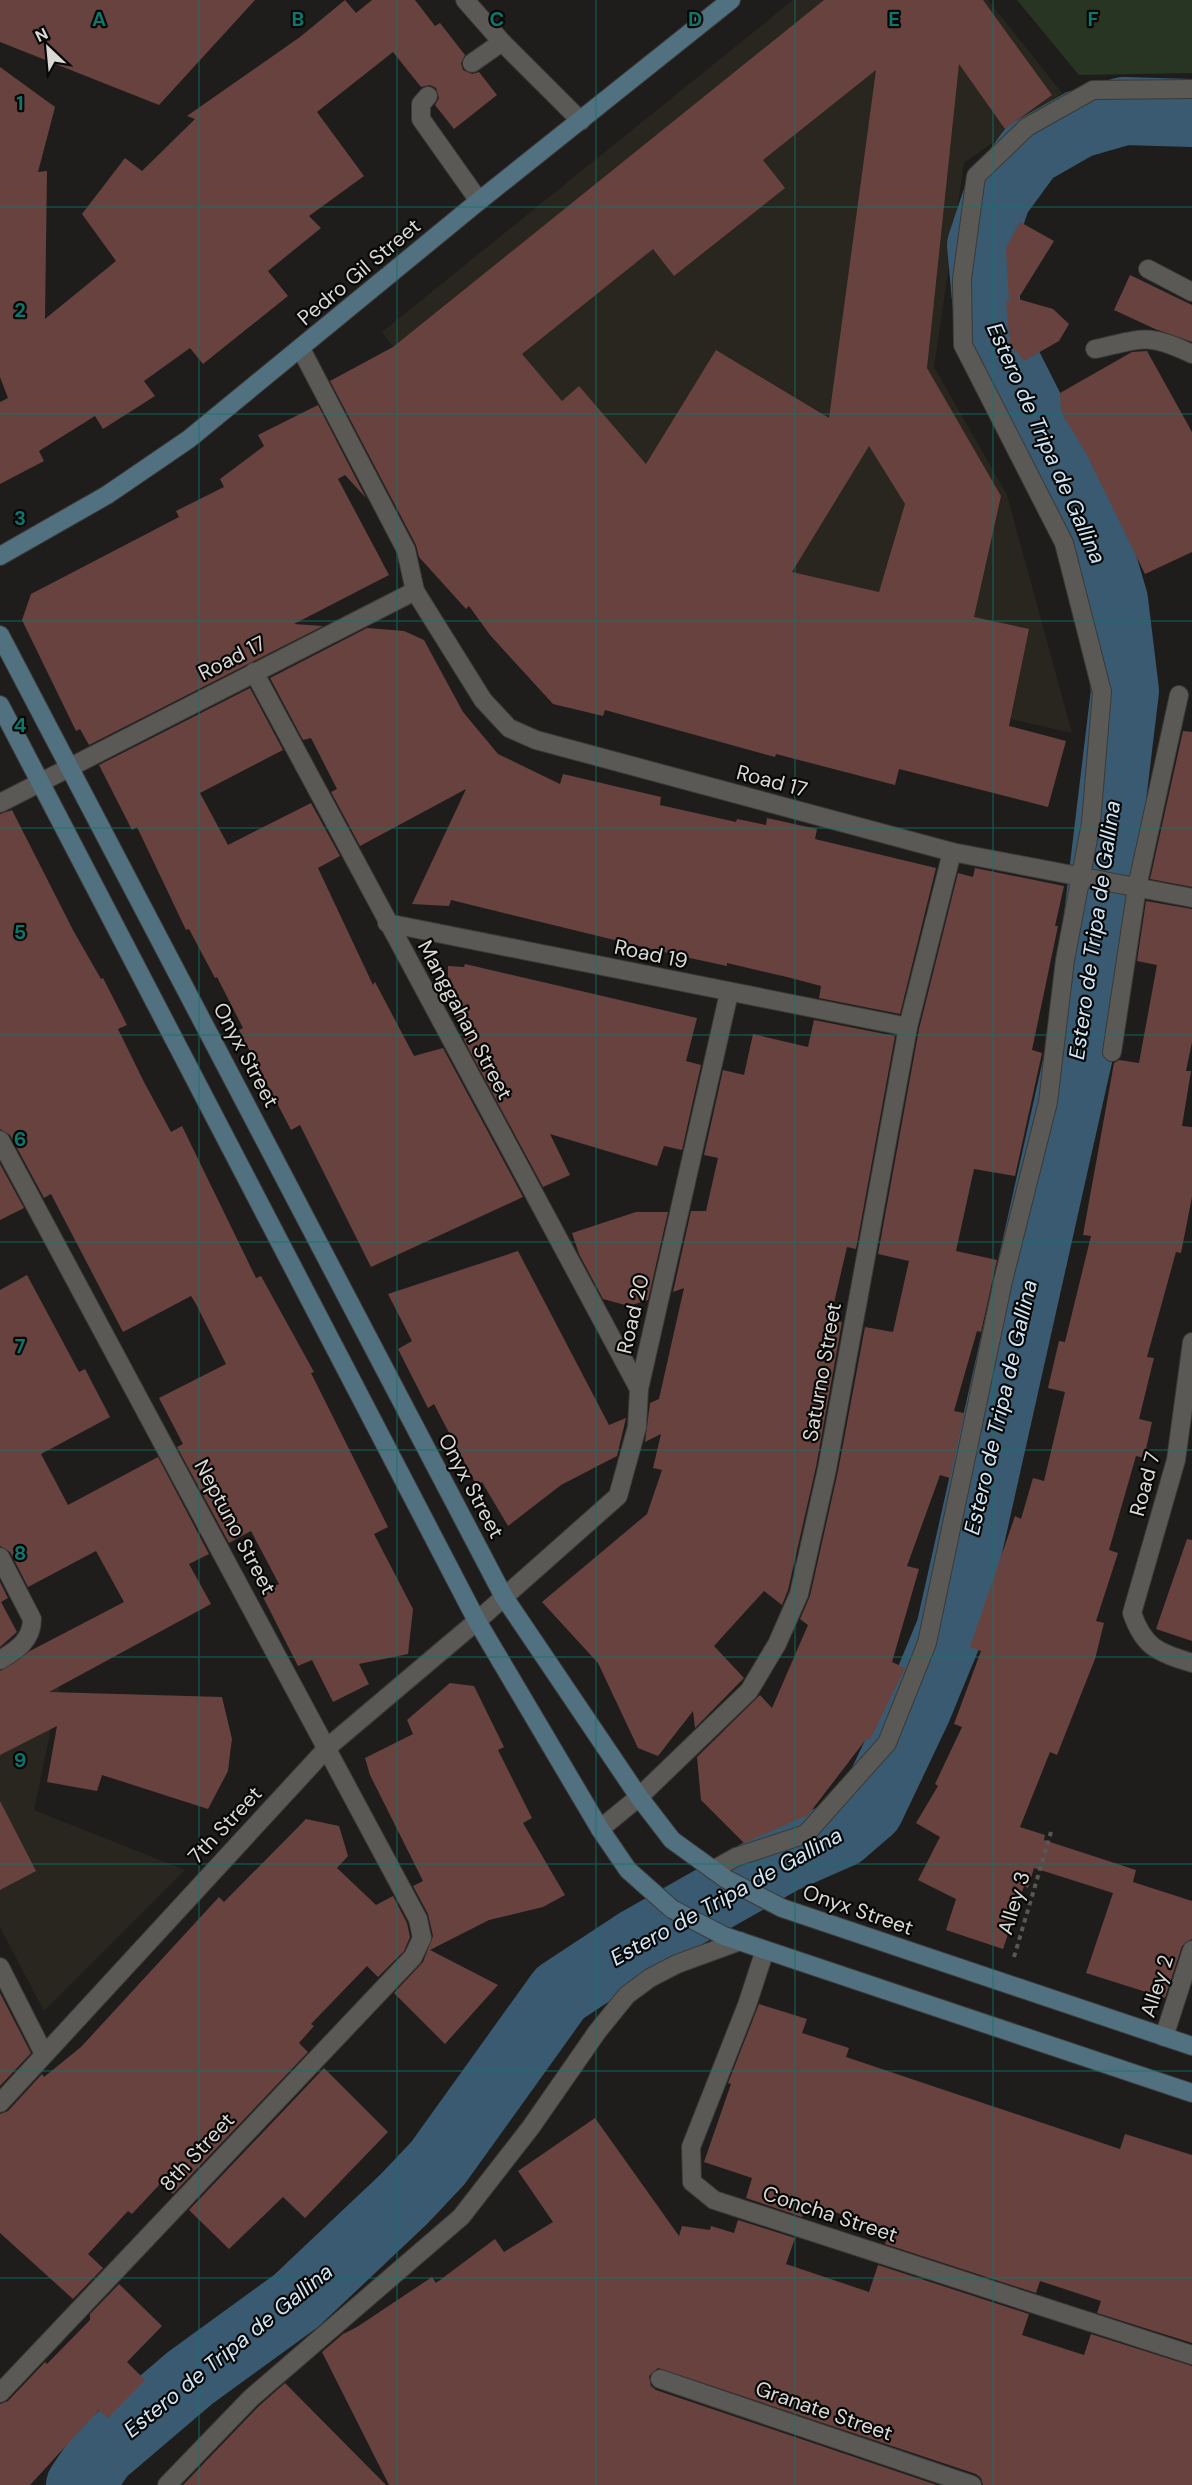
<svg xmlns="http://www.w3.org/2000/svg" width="1192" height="2485" viewBox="0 0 1192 2485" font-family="'DM Sans',sans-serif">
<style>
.built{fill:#28261e}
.green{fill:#283522}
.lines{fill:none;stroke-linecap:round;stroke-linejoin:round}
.river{stroke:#395a70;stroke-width:68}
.building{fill:#68423f;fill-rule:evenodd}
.lane-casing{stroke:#3a3a38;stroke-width:20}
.street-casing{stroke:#3a3a38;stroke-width:20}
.secondary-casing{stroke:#3a3a38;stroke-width:20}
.path{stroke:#585755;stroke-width:4;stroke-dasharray:4.5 4.5;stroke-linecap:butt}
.lane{stroke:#5a5956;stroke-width:18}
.street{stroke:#5a5956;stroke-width:18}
.secondary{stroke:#527180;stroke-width:18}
.grid{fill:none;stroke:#0f766e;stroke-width:1.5;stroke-opacity:0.55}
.labels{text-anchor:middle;stroke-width:4.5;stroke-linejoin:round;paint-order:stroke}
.street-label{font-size:21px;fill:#dad9d8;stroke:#080807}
.water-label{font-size:22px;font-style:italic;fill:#d0e6f7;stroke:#080807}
.grid-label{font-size:20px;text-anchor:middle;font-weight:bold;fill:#0f766e;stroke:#080807;stroke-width:4.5;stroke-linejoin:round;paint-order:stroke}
</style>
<rect width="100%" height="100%" fill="#1e1d1b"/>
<g class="built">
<polygon points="793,0 988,0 1062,93 964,163 934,367 1007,495 1072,733 598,625 382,332"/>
<polygon points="64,1667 34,1810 185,1870 44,2011 0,1927 0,1672"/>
</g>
<polygon class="green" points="1017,0 1192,0 1192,73 1079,75"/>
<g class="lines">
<polyline class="river" points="80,2485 102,2453 190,2378 296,2301 404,2199 438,2163 560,1993 639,1941 782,1860 841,1834 870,1809 917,1710 950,1630 1084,1032 1125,691 1114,600 1096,539 1008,365 987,310 981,245 997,197 1030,152 1079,124 1124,111 1192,113"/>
</g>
<g class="building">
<polygon points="0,0 255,0 159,105 0,42"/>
<polygon points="345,0 356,13 372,0 415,0 435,26 440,23 465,55 461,63 463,70 472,74 479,72 497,95 454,129 435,105 439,98 436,88 430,85 421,87 393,52 317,112 364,176 309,216 321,228 268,271 288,296 203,364 190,348 144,381 155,396 103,429 95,416 39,451 44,461 0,484 0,402 8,398 0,377 0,67 55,107 38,172 47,171 45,319 116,261 82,214 125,158 142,171 195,119 187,116 300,37"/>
<path d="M824,0H983L1052,95L1005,129L959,64L927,368L1001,496L974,617L1029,629L1009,726L1066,741L1048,807L899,769L895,785L776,754L775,757L605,710L603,716L553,704L490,635L469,606L466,609L419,557L416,545L330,381L393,347ZM876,70L829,418L716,350L646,464L579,386L562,401L522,354L653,249L674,276L785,188L763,160ZM869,446L905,504L879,592L792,572Z"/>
<polygon points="1020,222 1054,241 1018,299 1053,309 1069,324 1059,341 1024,361 1010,344 1006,301 1009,301 1006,248"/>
<polygon points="1130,275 1192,305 1192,342 1155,329 1114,310"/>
<polygon points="1147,351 1192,432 1192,552 1145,574 1086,453 1061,412 1060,393 1132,352"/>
<polygon points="318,405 366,498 345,475 338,479 389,575 294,624 323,626 89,745 80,729 76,731 22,620 31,594 179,517 176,511 224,487 220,479 264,446 258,435"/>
<polygon points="367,628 404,631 424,640 463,712 498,754 560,784 563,774 661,797 660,805 736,822 737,819 766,825 767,818 817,829 815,839 936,868 900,1014 819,998 821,986 787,977 727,963 727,966 676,955 451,900 449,906 412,904 466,789 360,846 331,792 337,789 311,738 303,740 270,678"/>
<polygon points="250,688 283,750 200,793 228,845 311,803 340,856 318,868 373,985 375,982 414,1056 443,1048 523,1197 371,1267 300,1125 291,1130 239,1030 243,1028 217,977 215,978 189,929 186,930 137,827 132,830 99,765"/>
<polygon points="1183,731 1192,732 1192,887 1150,879"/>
<polygon points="12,810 74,932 101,979 103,978 127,1025 118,1029 144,1082 171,1132 182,1126 256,1278 261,1276 314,1372 311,1373 388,1527 374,1534 413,1609 408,1654 359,1664 369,1684 333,1702 312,1660 298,1666 261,1593 279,1584 251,1531 229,1543 177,1447 183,1444 159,1398 226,1364 196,1304 191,1296 123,1332 51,1194 44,1198 10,1135 0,1129 0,814"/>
<polygon points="975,868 1064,886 1055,926 1058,926 1032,1050 1042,1053 1015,1176 974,1169 956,1251 997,1260 981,1332 977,1331 954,1411 964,1413 950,1478 940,1475 907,1566 919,1569 892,1662 905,1668 870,1740 867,1738 808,1815 744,1843 701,1800 697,1757 760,1695 772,1708 808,1625 800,1619 810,1596 838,1471 865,1327 893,1332 909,1261 878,1254 919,1029 958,873 973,877"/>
<polygon points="1146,901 1192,909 1192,1042 1186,1071 1191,1071 1182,1126 1192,1127 1192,1197 1181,1253 1176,1252 1147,1357 1154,1358 1139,1419 1152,1422 1144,1458 1136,1456 1109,1550 1118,1553 1096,1621 1104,1623 1095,1659 1057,1755 1050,1752 1020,1827 1045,1835 1044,1840 1136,1870 1133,1882 1192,1901 1192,1939 1182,1946 1165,1998 1086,1973 1113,1893 1034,1868 1028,1888 1024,1886 1003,1949 946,1930 956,1899 918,1880 940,1837 916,1823 938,1786 935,1784 962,1727 954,1724 981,1651 970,1647 1015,1516 1021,1519 1033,1478 1044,1481 1065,1392 1048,1388 1059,1341 1065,1342 1091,1236 1083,1235 1114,1063 1119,1060 1139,1063 1157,965 1137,961"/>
<polygon points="465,964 697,1018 686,1061 701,1065 682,1150 664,1146 657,1166 550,1134 570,1175 543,1187 465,1042 448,996 448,966 464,967"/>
<polygon points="814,1020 895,1036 856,1249 847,1247 830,1320 842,1322 816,1467 788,1590 782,1605 764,1591 714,1646 744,1678 695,1728 693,1711 658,1756 638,1748 598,1663 542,1602 647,1514 662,1470 653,1468 661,1434 645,1442 650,1403 659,1399 684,1288 673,1292 691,1211 706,1211 718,1158 704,1155 723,1070 744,1075 753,1034 808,1047"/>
<polygon points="0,1164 24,1208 0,1220"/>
<polygon points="636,1212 668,1212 648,1300 629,1306 603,1299 579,1254 572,1233"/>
<polygon points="518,1251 609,1425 626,1418 617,1456 561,1485 508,1526 482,1482 477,1486 434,1404 428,1408 398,1349 412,1341 388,1294"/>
<polygon points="27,1275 79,1372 85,1369 110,1417 41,1454 68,1505 158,1457 209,1554 189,1564 211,1604 49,1692 222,1697 232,1739 230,1754 228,1771 208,1809 102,1775 97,1791 47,1782 57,1726 0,1755 0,1671 30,1651 124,1602 96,1551 28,1587 10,1552 0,1546 0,1290"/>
<polygon points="1187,1539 1192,1540 1192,1641 1156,1629"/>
<polygon points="0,1582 8,1598 1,1602 17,1632 0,1647"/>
<polygon points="450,1683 474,1686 504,1747 498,1750 532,1818 523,1823 565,1895 543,1907 489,1920 430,1950 498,1985 445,2044 394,1993 423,1962 433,1936 428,1914 413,1886 423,1881 370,1775 365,1758 413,1734 407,1720"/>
<polygon points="0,1801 36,1871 0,1890"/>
<polygon points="306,1819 339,1826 348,1856 337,1868 376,1905 393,1896 407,1923 410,1937 404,1951 378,1977 367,1966 311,2024 314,2026 299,2043 308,2052 173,2194 161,2183 132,2214 128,2211 88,2254 103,2268 73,2299 0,2233 0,2114 8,2111 42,2074 44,2077 81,2047 219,1897 224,1902"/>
<polygon points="0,1993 31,2053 0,2086"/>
<polygon points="759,2004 807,2019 802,2033 849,2048 846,2057 1120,2149 1125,2134 1192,2155 1192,2343 1097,2313 1101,2301 1040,2281 1036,2293 885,2244 890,2230 807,2203 802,2217 746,2198 752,2178 704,2162 731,2084 728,2083"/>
<polygon points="324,2068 388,2132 305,2218 283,2197 229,2249 189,2210"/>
<polygon points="595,2118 679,2236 682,2226 710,2230 711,2226 734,2233 738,2220 795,2238 786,2264 869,2292 878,2265 1029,2314 1022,2335 1084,2355 1091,2334 1192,2366 1192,2485 983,2485 981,2478 976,2474 658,2368 649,2376 651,2386 656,2390 937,2485 389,2485 322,2352 343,2334 357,2327 432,2277 436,2283 495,2239 504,2252 553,2222 518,2171"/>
<polygon points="119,2284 162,2326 127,2362 145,2380 108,2418 99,2410 30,2485 0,2485 0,2404 8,2401 45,2362 47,2364 90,2320 90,2314"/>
<polygon points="285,2383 386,2485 183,2485 259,2406"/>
</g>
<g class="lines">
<defs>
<g id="lane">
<polyline points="465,0 502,42 581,121"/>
<polyline points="472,63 502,42"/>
<polyline points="428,96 421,104 421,119 479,201"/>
<polyline points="301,349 406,550 415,591"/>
</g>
<g id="street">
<polyline points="1148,269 1192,292"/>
<path d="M1095,349C1142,339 1147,332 1192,354"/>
<polyline points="254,672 639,1389"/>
<polyline points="0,803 415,591 483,700 509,728 536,740 952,852 1192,898"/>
<polyline points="387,923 908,1027"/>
<polyline points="1112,1052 1137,887 1179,695"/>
<polyline points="0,1140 418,1919 422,1938 413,1957 0,2393"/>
<path d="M1192,1342L1176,1460L1132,1613C1144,1648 1158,1652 1192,1663"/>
<path d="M0,1557L32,1619C32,1640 17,1650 0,1660"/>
<polyline points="600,1829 639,1797 749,1691 777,1644 799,1594 827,1469 908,1027 952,852"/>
<polyline points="713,1870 736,1857 806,1834 887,1743 927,1643 1003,1281 1048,1102 1065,960 1091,823 1102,692 1064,543 963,345 962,279 976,176 1027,127 1093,90 1192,89"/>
<polyline points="765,1950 747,2005 691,2147 692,2182 714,2200 1192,2355"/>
<polyline points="0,1967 44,2054"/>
<polyline points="1164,2037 1192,1950"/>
<polyline points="0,2103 328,1747 477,1621 618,1496 637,1427 639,1389 729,993"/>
<polyline points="660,2379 972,2485"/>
<polyline points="167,2485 251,2398 461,2217 531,2127 597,2032 627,1995 650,1978 677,1964 740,1941"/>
</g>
<g id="secondary">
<polyline points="0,556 107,495 189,439 479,201 731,0"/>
<polyline points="0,635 504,1597 639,1797 672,1840 726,1879 782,1908 1192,2046"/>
<polyline points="0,705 477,1621 600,1829 628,1870 672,1909 724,1936 1192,2093"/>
</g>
</defs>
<use href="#lane" class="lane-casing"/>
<use href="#street" class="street-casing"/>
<use href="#secondary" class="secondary-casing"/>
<polyline class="path" points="1014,1957 1051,1832"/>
<use href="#lane" class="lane"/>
<use href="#street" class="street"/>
<use href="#secondary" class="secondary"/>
</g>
<path class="grid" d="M199,0V2485M397,0V2485M596,0V2485M795,0V2485M993,0V2485M0,207H1192M0,414H1192M0,621H1192M0,828H1192M0,1035H1192M0,1242H1192M0,1450H1192M0,1657H1192M0,1864H1192M0,2071H1192M0,2278H1192"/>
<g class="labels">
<g class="street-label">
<text transform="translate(359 272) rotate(-40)" y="7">Pedro Gil Street</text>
<text transform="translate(232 658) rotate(-27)" y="7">Road 17</text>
<text transform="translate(772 781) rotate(15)" y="7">Road 17</text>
<text transform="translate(651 954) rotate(12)" y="7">Road 19</text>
<text transform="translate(465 1020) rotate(62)" y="7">Manggahan Street</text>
<text transform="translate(246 1055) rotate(62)" y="7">Onyx Street</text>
<text transform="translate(633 1314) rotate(-77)" y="7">Road 20</text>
<text transform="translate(822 1372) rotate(-80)" y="7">Saturno Street</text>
<text transform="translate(1145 1484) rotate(-75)" y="7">Road 7</text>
<text transform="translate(471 1486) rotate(62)" y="7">Onyx Street</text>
<text transform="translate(235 1527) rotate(62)" y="7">Neptuno Street</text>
<text transform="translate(225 1825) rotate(-47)" y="7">7th Street</text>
<text transform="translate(1014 1903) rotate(-73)" y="7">Alley 3</text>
<text transform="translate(858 1910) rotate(19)" y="7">Onyx Street</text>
<text transform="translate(1157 1986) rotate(-72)" y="7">Alley 2</text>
<text transform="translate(197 2152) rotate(-47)" y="7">8th Street</text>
<text transform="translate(830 2214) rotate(18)" y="7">Concha Street</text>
<text transform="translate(824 2411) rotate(19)" y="7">Granate Street</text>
</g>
<g class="water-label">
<text transform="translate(1047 443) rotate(66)" y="8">Estero de Tripa de Gallina</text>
<text transform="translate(1094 930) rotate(-82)" y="8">Estero de Tripa de Gallina</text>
<text transform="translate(1000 1407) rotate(-77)" y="8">Estero de Tripa de Gallina</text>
<text transform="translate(726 1896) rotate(-29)" y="8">Estero de Tripa de Gallina</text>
<text transform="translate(228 2350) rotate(-39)" y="8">Estero de Tripa de Gallina</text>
</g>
</g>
<g class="grid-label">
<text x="99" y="26">A</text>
<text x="298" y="26">B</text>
<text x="497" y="26">C</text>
<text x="695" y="26">D</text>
<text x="894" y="26">E</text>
<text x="1093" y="26">F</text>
<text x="20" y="110">1</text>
<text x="20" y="317">2</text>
<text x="20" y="525">3</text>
<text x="20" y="732">4</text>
<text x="20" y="939">5</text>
<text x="20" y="1146">6</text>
<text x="20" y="1353">7</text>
<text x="20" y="1560">8</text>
<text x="20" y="1767">9</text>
</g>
<g transform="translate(48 48) rotate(334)" stroke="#080807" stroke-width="4.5" paint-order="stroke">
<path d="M0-4.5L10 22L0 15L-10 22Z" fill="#dad9d8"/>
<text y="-9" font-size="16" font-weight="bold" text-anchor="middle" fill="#dad9d8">N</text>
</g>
</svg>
